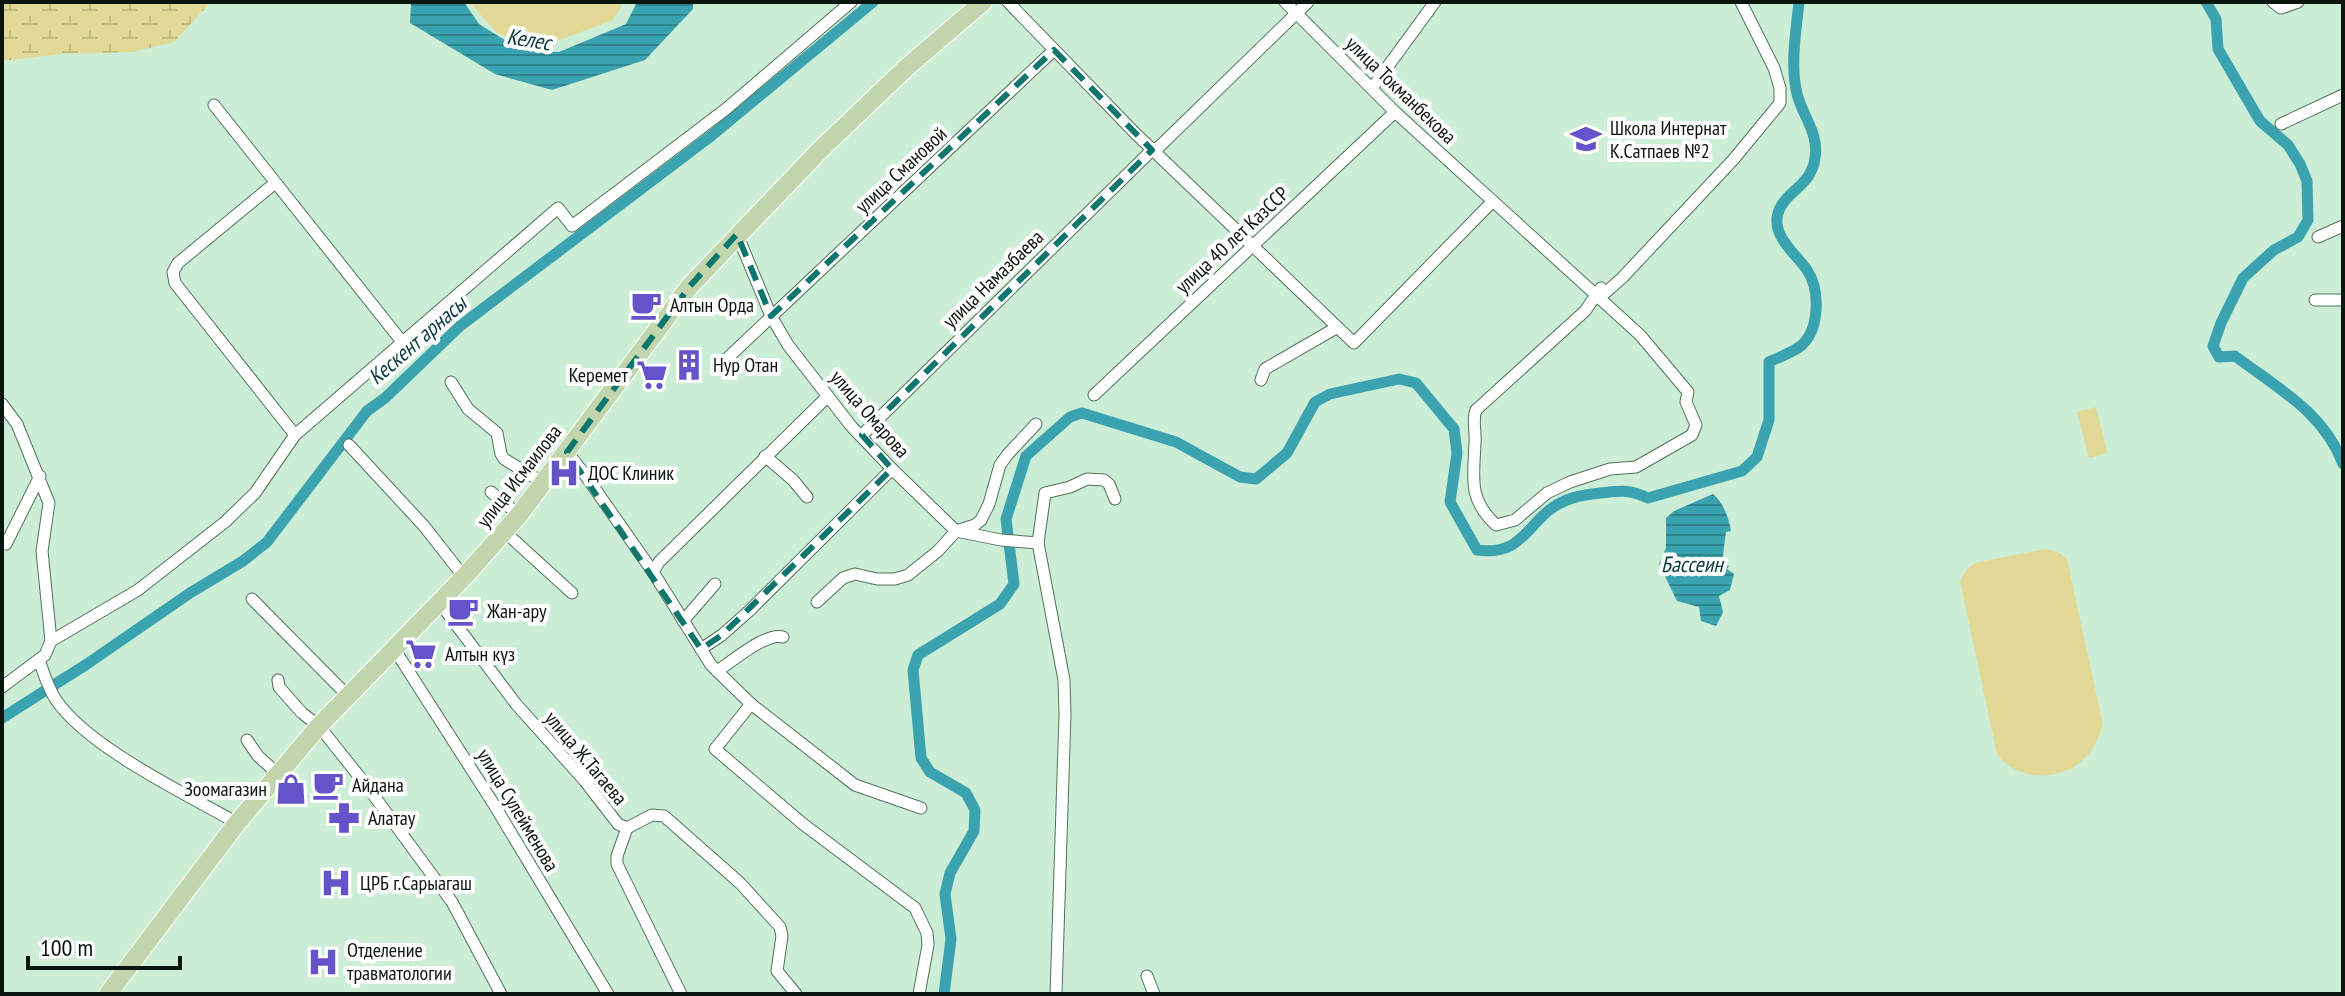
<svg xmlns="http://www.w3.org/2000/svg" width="2345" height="996" viewBox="0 0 2345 996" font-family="'PT Sans Narrow',sans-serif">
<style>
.green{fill:#e2d997}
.wetland{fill:url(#wetland-marsh)}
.water{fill:url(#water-rules)}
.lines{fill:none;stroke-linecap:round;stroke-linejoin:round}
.canal{stroke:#3ba3af;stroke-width:11}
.minor-casing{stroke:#53715c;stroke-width:13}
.primary-casing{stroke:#fff;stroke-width:20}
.minor{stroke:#fff;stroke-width:11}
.primary{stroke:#c3d5ac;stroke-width:18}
.marked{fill:none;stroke:#0f766e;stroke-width:6;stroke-dasharray:16 10;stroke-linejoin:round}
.labels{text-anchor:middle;stroke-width:8;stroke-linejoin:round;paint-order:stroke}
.street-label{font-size:20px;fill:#0a160d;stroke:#fff}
.poi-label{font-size:20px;fill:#0a160d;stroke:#fff;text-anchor:start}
.water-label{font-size:22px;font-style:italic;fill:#093a3f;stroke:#fff}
</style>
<defs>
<pattern id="wetland-marsh" width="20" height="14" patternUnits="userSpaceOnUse" patternTransform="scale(2)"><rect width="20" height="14" fill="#e2d997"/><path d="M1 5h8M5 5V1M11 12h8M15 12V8" fill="none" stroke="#c1ba81"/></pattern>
<pattern id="water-rules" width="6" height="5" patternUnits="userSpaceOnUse" patternTransform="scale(2)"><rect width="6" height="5" fill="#3ba3af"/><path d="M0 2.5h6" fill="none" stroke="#30848d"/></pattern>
</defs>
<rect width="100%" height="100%" fill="#cdeed6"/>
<g class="green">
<polygon points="469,2 624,2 613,20 536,49 497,33"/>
<polygon points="2096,407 2107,453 2089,458 2077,412"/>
<path d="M2046,549L2060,553L2067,559L2103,725C2098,737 2095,748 2085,758C2061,782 2017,782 1997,754L1960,581L1966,570L1975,563Z"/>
</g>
<polygon class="wetland" points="2,2 211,2 174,42 133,52 60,54 2,61"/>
<g class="water">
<polygon points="411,2 464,2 479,24 521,50 559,52 626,24 637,2 693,2 693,9 645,60 552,90 495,74 410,23"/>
<path d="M1713,494C1723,502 1729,518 1731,531L1726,532L1722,563L1729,566L1727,569L1734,574L1730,590L1719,596L1723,612L1716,626L1701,621L1699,607L1677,601L1659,564L1666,548V518L1674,511Z"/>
</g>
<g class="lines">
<g class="canal">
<path d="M2206,2L2216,19L2218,49L2260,121L2288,145L2300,164L2307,181L2308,220L2298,237L2274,250L2243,278L2221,323L2213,346L2219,357L2235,356C2277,388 2324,412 2343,464"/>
<polyline points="2,718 87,664 190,593 243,561 267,542 367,411 385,398 460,326 711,136 873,2"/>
<path d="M944,994L951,939L945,894L950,873L974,831L975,810L966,793L930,772L921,758L913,670L918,655L1000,604L1014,584L1006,519L1026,456L1070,417L1082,413L1176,442L1240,477L1256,479L1287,453L1315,402L1330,394L1399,379L1416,383L1454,429L1457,453L1450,502L1477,550C1517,555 1522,534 1548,511C1564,498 1581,495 1600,493C1621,491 1629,489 1648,498L1742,471L1757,457L1769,420V362C1779,357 1794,352 1802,345C1820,328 1820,289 1807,270C1796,254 1775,239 1777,218C1781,191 1811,189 1815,158C1819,133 1803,117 1797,94C1790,65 1796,31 1799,2"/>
</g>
<defs>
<g id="minor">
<polyline points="1008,2 1135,133 1354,343 1493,201"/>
<path d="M1285,2L1395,112L1640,335L1688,392L1686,402L1696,425L1692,435L1636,467L1610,469L1570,482L1547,493L1515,520L1496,525C1467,498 1474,477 1475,442C1476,431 1472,420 1476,410L1585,311L1601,288"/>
<polyline points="2273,2 2281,8 2298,2"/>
<polyline points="1372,88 1435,2"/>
<polyline points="214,105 403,343"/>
<polyline points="2281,124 2343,95"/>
<polyline points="275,183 178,263 173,272 175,283 295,435"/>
<polyline points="737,234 771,316 788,345 851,426 892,469 956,531 1001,540 1038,543"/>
<polyline points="2318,237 2343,226"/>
<polyline points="1595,295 1605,293 1622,278 1733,160 1780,103 1780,88 1774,68 1741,2"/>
<polyline points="2315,300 2343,300"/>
<polyline points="718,367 1054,50"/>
<polyline points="1261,380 1265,369 1336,328"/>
<polyline points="451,382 468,409 497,433 501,454 504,459 544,483"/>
<polyline points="1094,395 1395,112"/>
<polyline points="2,404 17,424 49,503 42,551 51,641 45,655 2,687"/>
<polyline points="862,435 1152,150 1159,147 1308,2"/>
<polyline points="349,445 424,526 464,577"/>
<polyline points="567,452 586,476 653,572 711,665 751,704 855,785 921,808"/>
<polyline points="765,456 793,480 807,497"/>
<polyline points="491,492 519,515"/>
<polyline points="505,532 572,593"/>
<polyline points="6,544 40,476"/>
<polyline points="653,572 659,562 828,396"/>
<polyline points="252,599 347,695"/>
<polyline points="439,602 516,704 584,780 618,824 627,828"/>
<polyline points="817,602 843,578 855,574 877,579 895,579 908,575 938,551 956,531 975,525 981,520 989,504 1000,465 1008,454 1036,424"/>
<polyline points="683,621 715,584"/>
<polyline points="51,641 138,590 225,522 255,493 295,435 558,208 572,226 726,109 851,2"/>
<polyline points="393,647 493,803 608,994"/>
<polyline points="701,649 722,635 749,611 892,469"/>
<path d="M39,660C44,674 48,688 56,700C89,748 186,794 237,823"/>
<path d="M717,671C733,661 766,632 783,637"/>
<polyline points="278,680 279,687 302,713 319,726 366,785 452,902 501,994"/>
<polyline points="751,704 715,749 803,824 915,908 927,933 928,945 919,994"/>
<polyline points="247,740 258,756 278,774"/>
<polyline points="627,828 652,815 664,816 740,883 780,927 782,936 777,971 796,994"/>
<polyline points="627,828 617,856 617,864 681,994"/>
<polyline points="1147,976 1154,994"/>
<polyline points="1056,994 1065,714 1064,680 1038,543 1045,493 1070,487 1087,479 1104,480 1109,484 1115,499"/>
</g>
<polyline id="primary" points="108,994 237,823 319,726 464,577 519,515 690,286 819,151 907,67 983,2"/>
</defs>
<use href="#minor" class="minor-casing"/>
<use href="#primary" class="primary-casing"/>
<use href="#minor" class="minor"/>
<use href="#primary" class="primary"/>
</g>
<path class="marked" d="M1054,50L1152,150L862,435L892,469L722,635L701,649L567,452L690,286L737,234L771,316Z"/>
<defs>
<symbol id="school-bare" viewBox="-9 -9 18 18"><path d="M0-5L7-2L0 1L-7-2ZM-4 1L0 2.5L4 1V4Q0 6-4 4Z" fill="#6553cc" stroke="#fff" stroke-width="2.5" paint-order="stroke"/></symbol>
<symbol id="cafe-bare" viewBox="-9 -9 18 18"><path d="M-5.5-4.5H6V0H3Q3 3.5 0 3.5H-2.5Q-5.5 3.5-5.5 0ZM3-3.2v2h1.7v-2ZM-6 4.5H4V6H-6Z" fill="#6553cc" stroke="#fff" stroke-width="2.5" paint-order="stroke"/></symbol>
<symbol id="building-bare" viewBox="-9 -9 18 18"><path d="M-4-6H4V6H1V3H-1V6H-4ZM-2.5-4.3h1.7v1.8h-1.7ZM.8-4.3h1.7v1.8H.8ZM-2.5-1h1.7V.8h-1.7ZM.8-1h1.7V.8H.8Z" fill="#6553cc" stroke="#fff" stroke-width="2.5" paint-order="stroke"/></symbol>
<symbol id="supermarket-bare" viewBox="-9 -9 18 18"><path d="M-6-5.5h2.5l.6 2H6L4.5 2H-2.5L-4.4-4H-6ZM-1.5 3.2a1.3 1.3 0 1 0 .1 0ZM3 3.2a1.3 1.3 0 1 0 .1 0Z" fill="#6553cc" stroke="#fff" stroke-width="2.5" paint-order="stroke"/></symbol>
<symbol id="hospital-bare" viewBox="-9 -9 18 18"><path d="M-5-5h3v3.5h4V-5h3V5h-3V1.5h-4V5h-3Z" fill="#6553cc" stroke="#fff" stroke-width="2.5" paint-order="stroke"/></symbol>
<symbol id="shop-bare" viewBox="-9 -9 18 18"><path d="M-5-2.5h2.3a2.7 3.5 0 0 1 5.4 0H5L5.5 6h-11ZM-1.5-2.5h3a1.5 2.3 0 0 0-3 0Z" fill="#6553cc" stroke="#fff" stroke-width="2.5" paint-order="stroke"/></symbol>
<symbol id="pharmacy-bare" viewBox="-9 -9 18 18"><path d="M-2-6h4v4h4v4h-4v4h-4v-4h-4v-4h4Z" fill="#6553cc" stroke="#fff" stroke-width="2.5" paint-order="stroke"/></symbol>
</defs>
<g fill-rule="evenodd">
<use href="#school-bare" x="1564" y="117" width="44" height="44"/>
<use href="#cafe-bare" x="624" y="283" width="44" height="44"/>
<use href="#building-bare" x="667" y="343" width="44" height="44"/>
<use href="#supermarket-bare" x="630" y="353" width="44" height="44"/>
<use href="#hospital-bare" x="542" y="451" width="44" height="44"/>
<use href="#cafe-bare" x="441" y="589" width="44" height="44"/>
<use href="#supermarket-bare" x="399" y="632" width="44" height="44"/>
<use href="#cafe-bare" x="306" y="763" width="44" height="44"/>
<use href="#shop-bare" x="269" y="767" width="44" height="44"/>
<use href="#pharmacy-bare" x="322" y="796" width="44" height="44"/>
<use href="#hospital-bare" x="314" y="861" width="44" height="44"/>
<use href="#hospital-bare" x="301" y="940" width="44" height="44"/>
</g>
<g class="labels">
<g class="street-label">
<text transform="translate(1401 90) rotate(44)" y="7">улица Токманбекова</text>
<text transform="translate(901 170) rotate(-43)" y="7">улица Смановой</text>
<text transform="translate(1232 240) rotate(-43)" y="7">улица 40 лет КазССР</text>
<text transform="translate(993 279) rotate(-44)" y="7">улица Намазбаева</text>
<text transform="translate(870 414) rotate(49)" y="7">улица Омарова</text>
<text transform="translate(519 476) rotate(-52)" y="7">улица Исмаилова</text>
<text transform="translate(586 758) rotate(50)" y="7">улица Ж.Тагаева</text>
<text transform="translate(518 810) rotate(59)" y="7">улица Сулейменова</text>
</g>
<g class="poi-label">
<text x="1610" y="135">Школа Интернат<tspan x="1610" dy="23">К.Сатпаев №2</tspan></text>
<text x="670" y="312">Алтын Орда</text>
<text x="713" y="372">Нур Отан</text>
<text x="628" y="382" text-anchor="end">Керемет</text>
<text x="588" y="480">ДОС Клиник</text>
<text x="487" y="618">Жан-ару</text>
<text x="445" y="661">Алтын күз</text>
<text x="352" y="792">Айдана</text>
<text x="267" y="796" text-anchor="end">Зоомагазин</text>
<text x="368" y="825">Алатау</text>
<text x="360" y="890">ЦРБ г.Сарыагаш</text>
<text x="347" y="957">Отделение<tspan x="347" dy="23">травматологии</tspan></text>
</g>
<g class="water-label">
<text transform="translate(529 39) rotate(9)" y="8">Келес</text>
<text transform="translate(417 340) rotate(-41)" y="8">Кескент арнасы</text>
<text x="1692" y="572">Бассеин</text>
</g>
</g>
<rect width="2345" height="996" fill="none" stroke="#0a160d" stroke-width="8"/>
<path d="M28 956v12h152v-12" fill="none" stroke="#0a160d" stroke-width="4"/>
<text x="40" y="956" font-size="24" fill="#0a160d" stroke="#ffffff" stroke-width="6" paint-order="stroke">100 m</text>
</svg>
